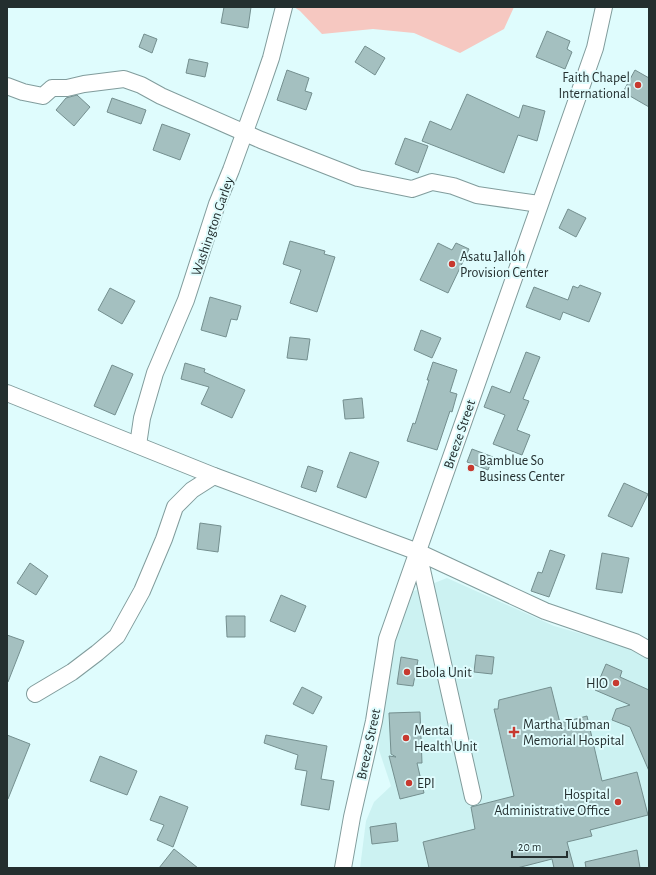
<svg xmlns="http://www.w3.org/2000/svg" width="656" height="875" viewBox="0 0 656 875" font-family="'Alegreya Sans',sans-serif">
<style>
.built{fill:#ccf2f2}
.green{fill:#f6c8c1}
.building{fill:#a4c0c0;stroke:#748f8f}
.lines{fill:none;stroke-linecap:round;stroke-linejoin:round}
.street-casing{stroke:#819c9c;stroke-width:18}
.street{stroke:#fff;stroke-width:16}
.poi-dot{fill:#c7392f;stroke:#dffcfd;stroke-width:1.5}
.labels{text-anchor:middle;stroke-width:4;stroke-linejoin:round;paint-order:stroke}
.poi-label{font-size:14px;fill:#242f2f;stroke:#dffcfd;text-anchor:start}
.street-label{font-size:14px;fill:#242f2f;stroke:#dffcfd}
</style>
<rect width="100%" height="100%" fill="#dffcfd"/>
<polygon class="built" points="447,578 554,626 635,649 649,659 649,868 360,868 366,821 374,802 391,786 379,750 381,713 394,631 404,595"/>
<polygon class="green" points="294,7 514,7 504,29 460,53 414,33 373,29 322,34 300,11"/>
<g class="building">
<polygon points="224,7 251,7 248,28 221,23"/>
<polygon points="547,31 570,41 567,49 572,52 565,69 536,57"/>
<polygon points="144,34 157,39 152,53 139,47"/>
<polygon points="365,46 385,58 375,75 355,62"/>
<polygon points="189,59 208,63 205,77 186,73"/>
<polygon points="287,70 309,78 305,91 312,93 306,110 277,100"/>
<polygon points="635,70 649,78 649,107 623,92"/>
<polygon points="467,94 519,118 523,105 545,111 537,141 518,135 504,173 422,141 430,121 451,130"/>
<polygon points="77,95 90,107 74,126 56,110 66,98"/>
<polygon points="112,98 146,110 141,124 107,112"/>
<polygon points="162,124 190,134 180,160 153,150"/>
<polygon points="405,138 428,146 418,173 395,164"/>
<polygon points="568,209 586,218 576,237 559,228"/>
<polygon points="290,241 325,251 324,254 335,257 317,312 290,303 301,270 283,264"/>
<polygon points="438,243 452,250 456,243 469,249 448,293 420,280"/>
<polygon points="580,285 601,293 589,322 563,312 560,320 526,307 534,287 568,300 573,286 578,288"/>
<polygon points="110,288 135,301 122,324 98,310"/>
<polygon points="210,297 241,306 237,320 231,319 226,337 201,330"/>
<polygon points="421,330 441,338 432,358 414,350"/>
<polygon points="290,337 310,339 307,360 287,358"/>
<polygon points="526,352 540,357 523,399 529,401 517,430 530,435 522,455 493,444 505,415 484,407 492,386 510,393"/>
<polygon points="433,362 457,370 450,392 457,394 452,412 450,411 437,450 407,441 413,423 415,424 429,380 427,380"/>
<polygon points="185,363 205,369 204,372 245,390 232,418 201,404 209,387 181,379"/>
<polygon points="112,365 133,374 115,415 94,406"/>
<polygon points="362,398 364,418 345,419 343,400"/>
<polygon points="472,449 493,457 488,470 467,462"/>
<polygon points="350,452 379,462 366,498 337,487"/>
<polygon points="308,466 323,471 316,492 301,487"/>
<polygon points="624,483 648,494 632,527 608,516"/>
<polygon points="200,523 221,526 218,552 197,549"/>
<polygon points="550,550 565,555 549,597 531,591 538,572 542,573"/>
<polygon points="602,553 629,558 622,593 596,589"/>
<polygon points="30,563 48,576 36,595 17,583"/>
<polygon points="281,595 306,606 295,632 270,621"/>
<polygon points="226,616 245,616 245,637 227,637"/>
<polygon points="7,635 24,641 8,682 7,682"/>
<polygon points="476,655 494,657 492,674 474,672"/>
<polygon points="401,657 418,660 413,686 397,684"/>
<polygon points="606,664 622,671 620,677 649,690 649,771 630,727 612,720 616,709 630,705 595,690"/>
<polygon points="302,687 322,697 313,714 293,704"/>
<polygon points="551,687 560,723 587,716 602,781 637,772 648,815 590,830 592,836 567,842 574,868 554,868 552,859 517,868 429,868 423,842 475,829 471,807 514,796 494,709 498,709 499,700"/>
<polygon points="420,712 422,763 417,763 424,793 400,799 389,756 396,757 391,754 389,713"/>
<polygon points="7,735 30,744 8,799 7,799"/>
<polygon points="266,735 327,746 321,779 334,781 329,810 301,805 307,771 295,769 298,755 264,743"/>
<polygon points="100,756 137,771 127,795 90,781"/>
<polygon points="160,796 188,807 173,847 157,840 164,825 150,820"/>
<polygon points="396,823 398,841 372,844 370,827"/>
<polygon points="174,849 198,868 159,868"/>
<polygon points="637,850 640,868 586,868 585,862"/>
</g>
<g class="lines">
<defs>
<g id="street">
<polyline points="7,86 23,92 43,96 52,88 67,88 84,84 124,79 141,85 161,96 261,140 358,178 412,189 432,182 453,186 477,195 539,204"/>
<polyline points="7,393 214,476 418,552 545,611 635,642 649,650"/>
<polyline points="138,445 142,418 155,373 186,300 217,204 231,170 259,93 271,58 284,7"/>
<polyline points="418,552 473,797"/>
<polyline points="35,694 72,672 97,653 117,636 142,591 164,539 175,507 192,490 214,476"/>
<polyline points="343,868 352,817 374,721 387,639 595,48 604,7"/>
</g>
</defs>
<use href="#street" class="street-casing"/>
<use href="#street" class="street"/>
</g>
<g class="poi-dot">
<circle cx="638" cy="85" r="4"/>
<circle cx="452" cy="264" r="4"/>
<circle cx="471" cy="468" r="4"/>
<circle cx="407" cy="672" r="4"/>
<circle cx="616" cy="683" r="4"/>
<path d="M512 726h4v4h4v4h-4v4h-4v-4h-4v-4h4z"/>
<circle cx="406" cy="738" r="4"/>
<circle cx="409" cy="783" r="4"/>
<circle cx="618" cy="802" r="4"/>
</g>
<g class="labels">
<g class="poi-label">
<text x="630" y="82" text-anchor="end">Faith Chapel<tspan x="630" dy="16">International</tspan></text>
<text x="460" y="261">Asatu Jalloh<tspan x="460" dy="16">Provision Center</tspan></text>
<text x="479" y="465">Bamblue So<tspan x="479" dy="16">Business Center</tspan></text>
<text x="415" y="677">Ebola Unit</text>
<text x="608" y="688" text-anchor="end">HIO</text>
<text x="523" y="729">Martha Tubman<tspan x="523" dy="16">Memorial Hospital</tspan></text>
<text x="414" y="735">Mental<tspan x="414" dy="16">Health Unit</tspan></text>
<text x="417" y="788">EPI</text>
<text x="610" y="799" text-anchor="end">Hospital<tspan x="610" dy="16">Administrative Office</tspan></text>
</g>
<g class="street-label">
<text transform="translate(212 226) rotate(-71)" y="5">Washington Garley</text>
<text transform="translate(459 434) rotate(-71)" y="5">Breeze Street</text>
<text transform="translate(368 744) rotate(-78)" y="5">Breeze Street</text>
</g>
</g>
<rect width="656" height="875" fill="none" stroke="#242f2f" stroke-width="16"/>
<path d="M512 851v6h55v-6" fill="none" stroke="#242f2f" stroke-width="2"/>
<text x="518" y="851" font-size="12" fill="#242f2f" stroke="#dffcfd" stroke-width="3" paint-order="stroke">20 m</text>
</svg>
